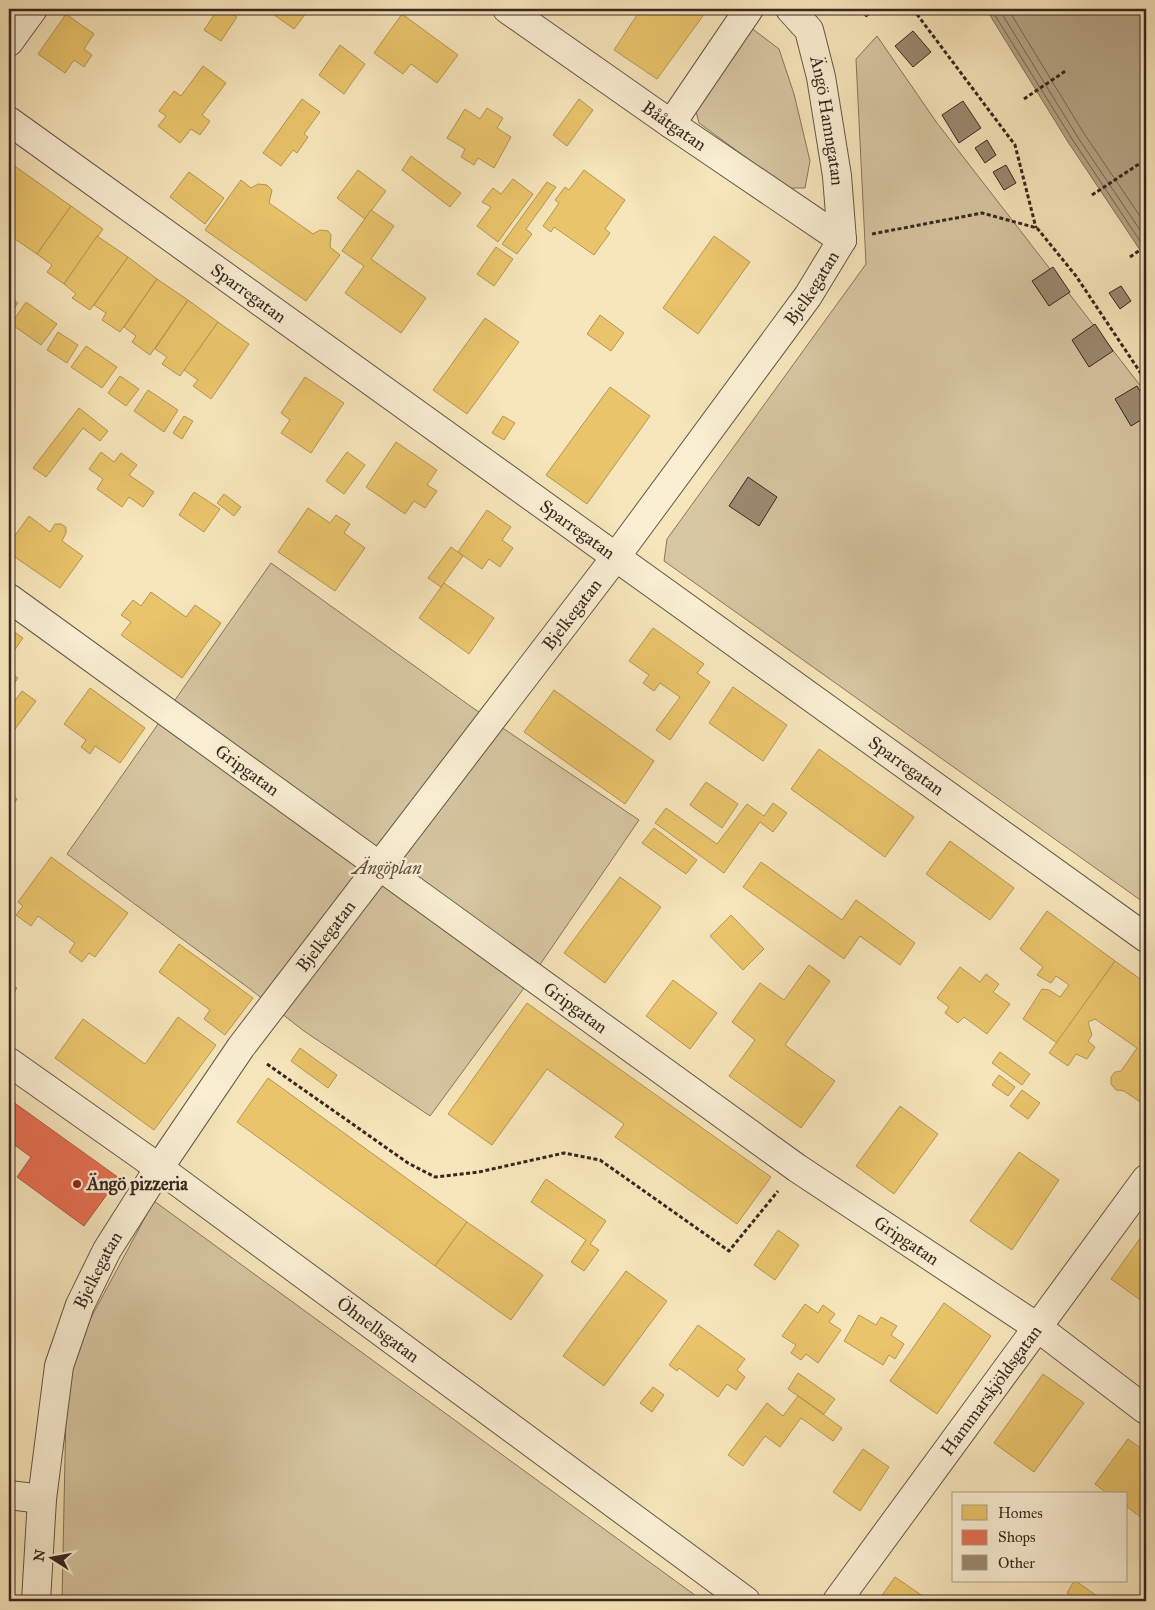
<svg xmlns="http://www.w3.org/2000/svg" width="1155" height="1610" viewBox="0 0 1155 1610" font-family="'IM FELL Great Primer',serif">
<style>
.green{fill:#d6c6a1;stroke:#867660}
.water{fill:#b6a586;stroke:#83735d}
.homes{fill:#e9c46a;stroke:#b49554}
.shops{fill:#e76f51;stroke:#b25942}
.lines{fill:none;stroke-linecap:round;stroke-linejoin:round}
.shore{stroke:#766653;stroke-width:1}
.building{fill:#9b8a71;stroke:#372720}
.minor-casing{stroke:#675747;stroke-width:30}
.path{stroke:#372720;stroke-width:3;stroke-dasharray:4 2.5;stroke-linecap:butt}
.minor{stroke:#faefd3;stroke-width:28}
.poi-dot{fill:#8f2418;stroke:#faefd3;stroke-width:2}
.labels{text-anchor:middle;stroke-width:5;stroke-linejoin:round;paint-order:stroke}
.street-label{font-size:18px;fill:#372720;stroke:#faefd3}
.park-label{font-size:18px;font-style:italic;fill:#5f4f40;stroke:#faefd3}
.poi-label{font-size:18px;font-weight:bold;fill:#372720;stroke:#faefd3;text-anchor:start}
</style>
<rect width="100%" height="100%" fill="#f7e6bb"/>
<filter id="stains"><feTurbulence type="fractalNoise" baseFrequency=".004" numOctaves="4"/><feColorMatrix values="0 0 0 0 .2 0 0 0 0 .09 0 0 0 0 .02 0 0 0 .5 -.17"/></filter>
<radialGradient id="worn" r=".72"><stop offset=".6" stop-color="#630" stop-opacity="0"/><stop offset="1" stop-color="#630" stop-opacity=".3"/></radialGradient>
<g class="green">
<polygon points="750,27 779,49 794,94 810,161 805,188 788,188 699,123 695,108"/>
<polygon points="877,36 937,123 1146,393 1146,904 664,561 667,539 866,264 856,59"/>
<polygon points="271,563 473,708 639,820 524,988 430,1116 304,1031 250,989 67,854"/>
<polygon points="154,1201 703,1601 62,1601 67,1362"/>
</g>
<polygon class="water" points="986,9 1146,9 1146,259 1068,142"/>
<g class="homes">
<polygon points="147,9 157,9 154,14"/>
<polygon points="218,9 225,9 237,17 221,41 204,30"/>
<polygon points="266,9 309,9 294,29"/>
<polygon points="641,9 708,9 657,79 614,50"/>
<polygon points="66,14 94,34 84,49 92,55 84,67 74,60 65,73 38,54"/>
<polygon points="402,14 458,55 437,83 411,64 403,74 374,53"/>
<polygon points="340,45 365,64 344,94 319,75"/>
<polygon points="203,66 226,83 202,115 210,121 200,135 191,129 180,143 158,126 166,116 159,111 174,91 181,96"/>
<polygon points="302,99 320,112 304,134 308,137 297,153 293,150 281,166 263,153"/>
<polygon points="579,99 593,110 567,146 553,135"/>
<polygon points="487,108 503,118 497,128 511,137 494,168 478,158 474,165 461,157 465,149 447,138 465,109 480,119"/>
<polygon points="411,156 461,193 450,207 402,170"/>
<polygon points="9,162 71,206 37,254 9,235 13,227 9,224"/>
<polygon points="358,170 386,191 365,219 337,198"/>
<polygon points="584,170 625,200 605,229 610,233 594,255 554,227 551,232 543,226 559,203 555,200 565,187 569,190"/>
<polygon points="189,172 224,198 205,224 170,197"/>
<polygon points="513,179 533,194 498,242 477,226 491,207 482,202 493,188 501,194"/>
<polygon points="241,180 251,188 258,184 267,185 272,190 269,203 313,234 320,230 328,231 331,235 330,247 340,255 306,301 205,230"/>
<polygon points="547,182 556,187 526,229 532,234 517,254 502,244"/>
<polygon points="71,206 103,229 64,284 47,272 52,265 37,254"/>
<polygon points="371,210 394,226 371,259 426,298 401,333 345,293 364,266 342,251"/>
<polygon points="97,236 128,257 90,310 72,298 76,294 64,284"/>
<polygon points="714,236 750,262 698,334 663,308"/>
<polygon points="496,247 513,259 494,286 477,274"/>
<polygon points="128,257 157,279 120,332 102,320 106,313 94,305"/>
<polygon points="157,279 188,300 150,355 132,342 136,336 124,327"/>
<polygon points="9,281 14,285 9,293"/>
<polygon points="9,297 18,303 9,316"/>
<polygon points="188,300 218,322 180,376 162,364 167,357 155,349"/>
<polygon points="26,302 57,324 41,345 11,324"/>
<polygon points="600,315 624,333 611,351 587,334"/>
<polygon points="485,318 519,342 467,414 433,390"/>
<polygon points="218,322 249,344 211,399 193,386 198,380 184,370"/>
<polygon points="58,332 78,345 67,363 47,350"/>
<polygon points="86,346 117,367 102,388 71,367"/>
<polygon points="120,376 139,389 126,406 108,393"/>
<polygon points="305,377 344,403 311,453 281,433 290,420 281,413"/>
<polygon points="610,387 650,416 587,504 546,475"/>
<polygon points="148,390 178,410 164,432 134,411"/>
<polygon points="79,408 108,431 100,441 83,428 46,477 33,468"/>
<polygon points="184,416 193,421 182,439 173,433"/>
<polygon points="503,416 515,423 504,440 492,433"/>
<polygon points="396,442 437,470 427,485 437,491 425,508 414,501 405,514 366,487"/>
<polygon points="101,452 114,462 121,453 137,465 129,475 154,492 143,507 129,497 122,507 97,489 103,479 89,469"/>
<polygon points="347,452 365,465 344,494 326,481"/>
<polygon points="194,492 220,509 204,532 179,515"/>
<polygon points="224,494 241,507 234,516 217,503"/>
<polygon points="308,508 330,523 336,515 350,524 344,533 365,548 335,591 278,552"/>
<polygon points="487,510 511,527 502,540 513,548 500,567 489,559 482,569 458,552"/>
<polygon points="29,516 50,532 55,524 61,524 66,527 66,533 62,541 83,556 60,588 9,553 9,544"/>
<polygon points="451,547 463,556 441,587 428,578"/>
<polygon points="444,583 494,618 469,654 419,618"/>
<polygon points="151,592 186,617 195,605 221,623 182,678 121,635 131,622 121,615 133,600 141,606"/>
<polygon points="9,628 23,638 9,658"/>
<polygon points="653,628 704,664 697,673 710,682 670,740 656,730 680,697 660,683 654,691 643,683 649,675 629,661"/>
<polygon points="9,671 18,678 9,691"/>
<polygon points="733,687 787,725 763,761 709,723"/>
<polygon points="90,688 145,728 120,763 95,746 90,754 81,747 86,740 64,724"/>
<polygon points="554,690 654,761 625,804 524,732"/>
<polygon points="22,691 36,701 9,737 9,709"/>
<polygon points="819,749 914,817 885,857 791,789"/>
<polygon points="706,782 738,804 722,828 690,805"/>
<polygon points="9,794 17,799 9,811"/>
<polygon points="773,803 787,813 773,832 760,822 724,873 655,823 666,808 717,844 747,804 764,816"/>
<polygon points="654,828 697,860 686,874 642,843"/>
<polygon points="950,841 1014,888 990,920 926,874"/>
<polygon points="51,857 128,913 95,957 89,953 82,962 69,952 75,943 38,916 31,926 16,915 23,906 18,902"/>
<polygon points="761,862 842,920 856,900 915,943 900,965 860,936 844,959 743,887"/>
<polygon points="620,877 661,907 605,983 564,953"/>
<polygon points="1047,911 1115,961 1057,1043 1023,1019 1042,989 1049,990 1060,997 1069,985 1056,976 1051,983 1037,975 1043,967 1020,949"/>
<polygon points="731,915 764,949 743,970 710,936"/>
<polygon points="179,944 253,998 225,1035 204,1019 210,1010 159,972"/>
<polygon points="1115,961 1146,983 1146,1106 1124,1091 1116,1090 1111,1084 1111,1077 1115,1072 1121,1071 1137,1048 1095,1019 1088,1022 1092,1035 1088,1041 1095,1047 1087,1059 1076,1054 1068,1066 1049,1053"/>
<polygon points="809,965 830,981 785,1045 835,1081 801,1128 729,1076 755,1040 732,1022 760,983 784,1000"/>
<polygon points="960,967 980,982 986,974 999,984 993,992 1010,1004 987,1034 964,1017 958,1023 945,1013 949,1007 937,998"/>
<polygon points="673,980 717,1013 690,1049 646,1016"/>
<polygon points="9,982 17,988 9,1001"/>
<polygon points="527,1003 771,1177 737,1224 615,1137 624,1124 547,1069 492,1145 448,1114"/>
<polygon points="178,1017 216,1045 154,1130 55,1058 83,1019 145,1064"/>
<polygon points="300,1048 337,1075 328,1088 291,1061"/>
<polygon points="1000,1052 1030,1074 1022,1085 992,1063"/>
<polygon points="999,1075 1015,1087 1008,1096 992,1085"/>
<polygon points="268,1078 467,1222 435,1266 237,1122"/>
<polygon points="1022,1090 1040,1103 1028,1119 1010,1106"/>
<polygon points="900,1106 938,1134 894,1194 856,1166"/>
<polygon points="1019,1152 1059,1180 1012,1250 970,1221"/>
<polygon points="546,1179 606,1221 590,1244 599,1250 584,1271 571,1262 586,1240 531,1202"/>
<polygon points="467,1222 543,1275 511,1320 435,1266"/>
<polygon points="778,1230 799,1245 775,1280 754,1265"/>
<polygon points="1146,1230 1146,1304 1111,1279"/>
<polygon points="626,1271 667,1301 604,1386 563,1356"/>
<polygon points="944,1303 991,1336 937,1414 890,1381"/>
<polygon points="805,1304 818,1313 823,1305 835,1314 829,1322 841,1330 818,1363 806,1354 801,1360 791,1353 796,1345 782,1336"/>
<polygon points="859,1315 876,1325 881,1317 897,1326 891,1335 904,1344 895,1359 889,1355 883,1365 844,1341"/>
<polygon points="698,1325 745,1359 737,1370 745,1377 736,1390 727,1384 718,1397 679,1368 677,1371 669,1365"/>
<polygon points="798,1373 835,1399 824,1414 788,1389"/>
<polygon points="1043,1374 1084,1403 1034,1472 994,1443"/>
<polygon points="653,1387 664,1395 652,1412 640,1403"/>
<polygon points="798,1396 842,1428 833,1441 801,1418 780,1447 765,1436 743,1466 728,1455 767,1403 783,1416"/>
<polygon points="1128,1439 1146,1452 1146,1521 1126,1506 1126,1494 1108,1494 1095,1484"/>
<polygon points="863,1449 889,1467 860,1511 833,1492"/>
<polygon points="895,1577 930,1601 878,1601"/>
<polygon points="1074,1581 1076,1581 1104,1601 1078,1601 1067,1593"/>
</g>
<polygon class="shops" points="9,1099 119,1178 84,1226 17,1177 31,1157 9,1141"/>
<g class="lines">
<g class="shore">
<polyline points="991,9 1072,139 1146,250"/>
<polyline points="999,9 1077,136 1146,239"/>
<polyline points="1008,9 1083,132 1146,225"/>
</g>
</g>
<g class="building">
<polygon points="861,9 877,9 866,17"/>
<polygon points="913,31 931,52 913,67 895,46"/>
<polygon points="963,101 981,128 959,143 942,115"/>
<polygon points="987,140 996,155 985,163 975,148"/>
<polygon points="1006,165 1016,183 1004,190 993,172"/>
<polygon points="1053,267 1070,292 1049,306 1032,281"/>
<polygon points="1121,286 1131,301 1120,309 1109,293"/>
<polygon points="1095,324 1113,351 1089,367 1072,340"/>
<polygon points="1137,386 1146,402 1146,417 1131,426 1115,399"/>
<polygon points="748,477 777,497 759,526 729,506"/>
</g>
<g class="lines">
<defs>
<g id="minor">
<path id="s1" d="M507,9L671,124L842,240"/>
<path id="s2" d="M790,9L809,30L821,77L837,176L842,240"/>
<polyline points="9,42 33,9"/>
<path id="s3" d="M9,121L1146,938"/>
<polyline points="671,124 749,9"/>
<path id="s4" d="M9,598L797,1168L1037,1327L1146,1410"/>
<path id="s5" d="M9,1062L159,1168L746,1601"/>
<polyline points="9,1495 42,1499"/>
<path id="s6" d="M36,1601L42,1499L59,1366L80,1305L107,1250L159,1168L241,1047L615,558L808,296L842,240"/>
<path id="s7" d="M837,1601L1146,1179"/>
</g>
</defs>
<use href="#minor" class="minor-casing"/>
<g class="path">
<polyline points="913,9 1015,145 1036,228"/>
<polyline points="1024,99 1067,70"/>
<polyline points="1092,195 1139,164"/>
<polyline points="872,234 982,213 1037,228 1076,276 1146,381"/>
<polyline points="1130,257 1146,246"/>
<polyline points="267,1064 408,1163 435,1177 479,1172 564,1153 600,1160 729,1251 778,1191"/>
</g>
<use href="#minor" class="minor"/>
</g>
<circle class="poi-dot" cx="77" cy="1184" r="5"/>
<g class="labels">
<g class="street-label">
<text dy="6" stroke="none"><textPath href="#s2" startOffset="121">Ängö Hamngatan</textPath></text>
<text dy="6" stroke="none"><textPath href="#s1" startOffset="204">Bååtgatan</textPath></text>
<text dy="6" stroke="none"><textPath href="#s6" startOffset="1555">Bjelkegatan</textPath></text>
<text dy="6" stroke="none"><textPath href="#s3" startOffset="295">Sparregatan</textPath></text>
<text dy="6" stroke="none"><textPath href="#s3" startOffset="700">Sparregatan</textPath></text>
<text dy="6" stroke="none"><textPath href="#s6" startOffset="1150">Bjelkegatan</textPath></text>
<text dy="6" stroke="none"><textPath href="#s3" startOffset="1105">Sparregatan</textPath></text>
<text dy="6" stroke="none"><textPath href="#s4" startOffset="294">Gripgatan</textPath></text>
<text dy="6" stroke="none"><textPath href="#s6" startOffset="745">Bjelkegatan</textPath></text>
<text dy="6" stroke="none"><textPath href="#s4" startOffset="699">Gripgatan</textPath></text>
<text dy="6" stroke="none"><textPath href="#s4" startOffset="1104">Gripgatan</textPath></text>
<text dy="6" stroke="none"><textPath href="#s6" startOffset="340">Bjelkegatan</textPath></text>
<text dy="6" stroke="none"><textPath href="#s5" startOffset="456">Öhnellsgatan</textPath></text>
<text dy="6" stroke="none"><textPath href="#s7" startOffset="261">Hammarskjöldsgatan</textPath></text>
</g>
<g class="park-label">
<text x="387" y="874">Ängöplan</text>
</g>
<g class="poi-label">
<text x="87" y="1190">Ängö pizzeria</text>
</g>
</g>
<rect width="1155" height="1610" fill="none" stroke="#f7e6bb" stroke-width="30"/>
<rect x="10" y="10" width="1135" height="1590" fill="none" stroke="#372720" stroke-width="2.5"/>
<rect x="15" y="15" width="1125" height="1580" fill="none" stroke="#372720"/>
<rect x="952" y="1492" width="175" height="90" fill="#faefd3" stroke="#ac9f8b"/>
<rect x="962" y="1505" width="25" height="15" fill="#e9c46a" stroke="#ac9f8b"/>
<text x="998" y="1518" font-size="15" fill="#372720">Homes</text>
<rect x="962" y="1530" width="25" height="15" fill="#e76f51" stroke="#ac9f8b"/>
<text x="998" y="1542" font-size="15" fill="#372720">Shops</text>
<rect x="962" y="1555" width="25" height="15" fill="#9b8a71" stroke="#ac9f8b"/>
<text x="998" y="1568" font-size="15" fill="#372720">Other</text>
<g transform="translate(52 1558) rotate(281)" stroke="#faefd3" stroke-width="4" paint-order="stroke">
<path d="M0-4L9 19L0 12L-9 19Z" fill="#372720"/>
<text y="-8" font-size="14" font-weight="bold" text-anchor="middle" fill="#372720">N</text>
</g>
<rect width="100%" height="100%" filter="url(#stains)"/>
<rect width="100%" height="100%" fill="url(#worn)"/>
</svg>
